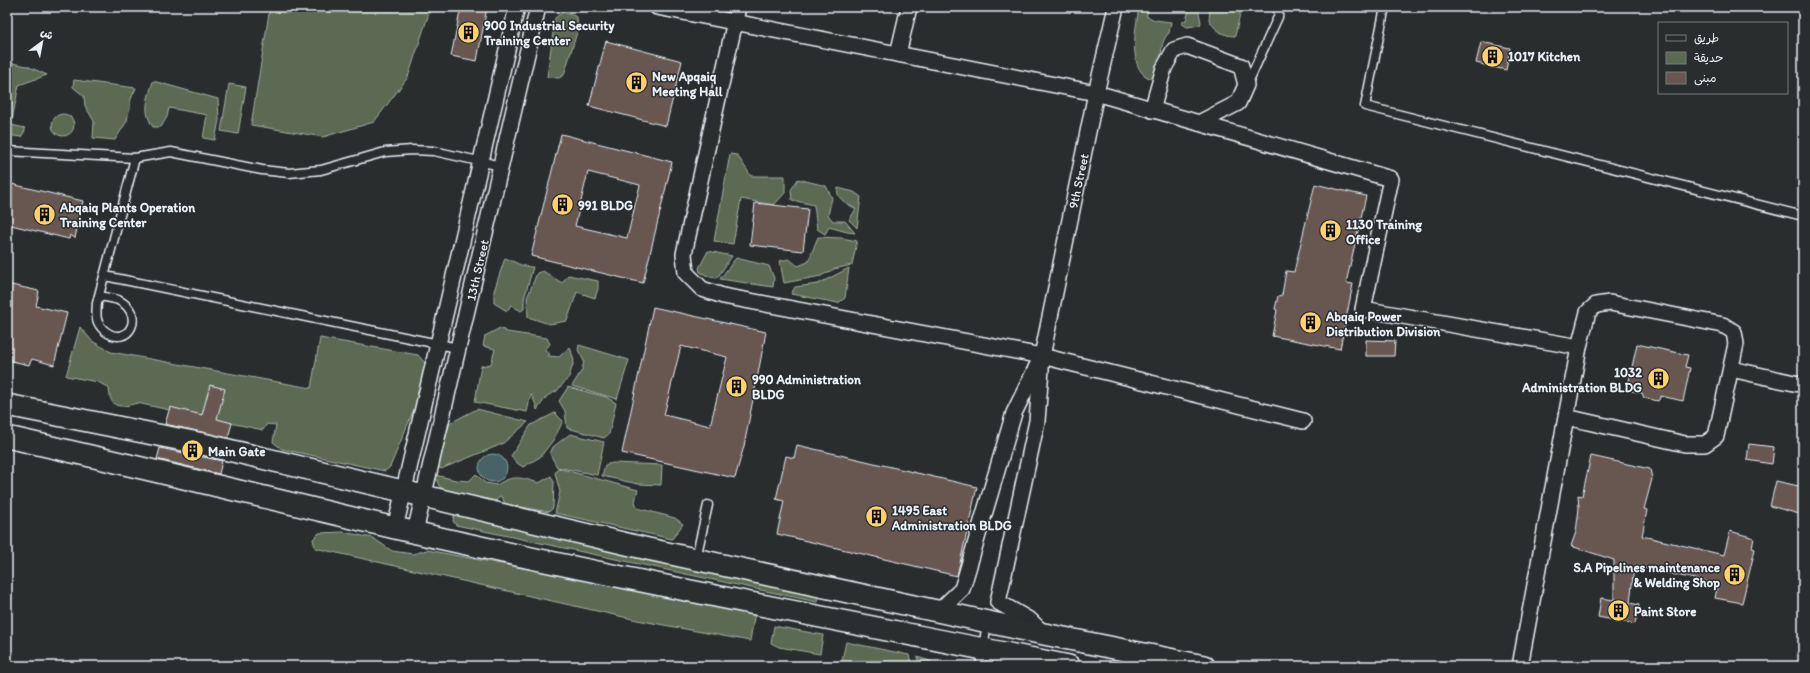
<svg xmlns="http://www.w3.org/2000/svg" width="1810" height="673" viewBox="0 0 1810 673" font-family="Itim,'Playpen Sans Arabic',sans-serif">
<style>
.green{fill:#5b6a52;stroke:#a2aea5}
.water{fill:#466368;stroke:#879ca2}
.building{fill:#675651;stroke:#e8f1f8;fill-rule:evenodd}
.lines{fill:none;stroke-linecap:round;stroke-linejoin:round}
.lane-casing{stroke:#e8f1f8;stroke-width:11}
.street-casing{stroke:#e8f1f8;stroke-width:18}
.secondary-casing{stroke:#e8f1f8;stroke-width:24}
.lane{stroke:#2a2d2e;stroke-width:8}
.street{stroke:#2a2d2e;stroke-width:15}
.secondary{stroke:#2a2d2e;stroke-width:21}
.labels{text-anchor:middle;stroke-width:3;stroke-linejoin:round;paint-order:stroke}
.poi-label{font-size:13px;font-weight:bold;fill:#e8f1f8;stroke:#2a2d2e;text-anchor:start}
.street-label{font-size:13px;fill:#e8f1f8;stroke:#2a2d2e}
</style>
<rect width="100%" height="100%" fill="#2a2d2e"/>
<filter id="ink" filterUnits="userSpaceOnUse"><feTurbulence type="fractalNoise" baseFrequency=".025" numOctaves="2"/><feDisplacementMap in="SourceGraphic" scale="8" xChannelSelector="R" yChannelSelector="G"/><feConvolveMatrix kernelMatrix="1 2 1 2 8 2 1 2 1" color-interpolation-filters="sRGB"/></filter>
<g filter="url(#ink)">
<g class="green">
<polygon points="270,7 431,7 408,77 374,122 323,137 251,125"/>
<path d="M1139,7H1150L1146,16L1155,20L1171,22L1169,33C1156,44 1166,69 1152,79C1126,72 1136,27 1139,7Z"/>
<path d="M1205,7H1227L1241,10L1235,36C1223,36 1215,30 1209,20L1210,10Z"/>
<polygon points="1198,8 1201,22 1200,25 1187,27 1181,23 1186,20 1189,10"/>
<polygon points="563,12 577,17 578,29 564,75 559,78 547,77 555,18"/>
<polygon points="7,62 27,66 47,75 19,85 11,125 25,128 25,131 21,137 7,135"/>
<polygon points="74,80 136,88 131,99 127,121 115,140 93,138 94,121 85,106 84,96 73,87"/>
<path d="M153,81L218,99L219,120L215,140L203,138L207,115L169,108L167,117L161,127H153C142,110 148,99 153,81Z"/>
<polygon points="229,84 246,87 238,134 221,131"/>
<circle cx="63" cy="125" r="11"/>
<polygon points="730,154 737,155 751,176 785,176 785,193 774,205 741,199 733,244 714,241"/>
<polygon points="798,179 826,186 832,198 828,215 833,221 845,221 855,233 847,232 829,227 825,234 817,229 814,205 792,200 791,190"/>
<path d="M838,188L854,192L861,197L857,228L849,220L856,209C848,204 835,199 838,188Z"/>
<polygon points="818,237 842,238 857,241 852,265 834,269 821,276 784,283 780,261 789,259 798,266 808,262"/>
<polygon points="708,251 732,256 717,278 710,277 700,272 699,268"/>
<path d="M505,258C516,262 521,267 533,267L524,299V309L521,311L511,305L507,311L494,303V291Z"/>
<polygon points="736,258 769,266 774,278 773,287 720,279"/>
<polygon points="849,268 845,298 838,303 791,294 795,287 818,284"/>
<polygon points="543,271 562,283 568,275 598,281 598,289 595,298 577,292 567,321 549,324 528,317 527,298 537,273"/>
<path d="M80,327L92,341L111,352L311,388L320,338L418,355L426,364L420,395L390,467L385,471L282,449L273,442L276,425L267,424L263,430L137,403C119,408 110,409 109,388L98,382L66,376Z"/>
<polygon points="500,328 507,332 547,338 550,344 545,350 550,354 548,356 559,357 570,347 574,361 569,377 557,391 547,396 537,410 536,405 531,394 527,412 475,402 481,366 491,364 495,349 483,346 485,336"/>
<polygon points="579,345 629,360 617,399 572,386 582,370 584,361 578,350"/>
<polygon points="568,387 606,397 616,403 609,434 604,438 567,428 565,411 559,401"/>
<polygon points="477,409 528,422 502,444 441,469 436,465 450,423"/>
<polygon points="555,413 563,421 554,439 540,457 523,467 517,463 511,456 531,425"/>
<polygon points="570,434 604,442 597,475 557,467 550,454 553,447"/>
<polygon points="613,463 662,465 661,485 638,484 602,476 605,465"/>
<polygon points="558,468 638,490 635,501 637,508 675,518 683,524 672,539 555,513 560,492 555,473"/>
<path d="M476,474L485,483L497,485C513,474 522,478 539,483L551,476L554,482L553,508L549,512L505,504L502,497L500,496L496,501L446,491L439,486L435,475L456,480L469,481Z"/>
<polygon points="459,511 819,595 817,602 456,525 453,521 454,516"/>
<polygon points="343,532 373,538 392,551 413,554 427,550 755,612 750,641 637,620 315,548 313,539 319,533"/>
<polygon points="774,626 823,635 820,654 779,647 771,643"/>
<polygon points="846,642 909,655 912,666 866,666 844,662 842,660"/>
<polygon points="917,657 930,661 938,666 920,666"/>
</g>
<circle class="water" cx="493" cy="468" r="14"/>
<g class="building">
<polygon points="461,7 487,7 477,61 451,56"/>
<polygon points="606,41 682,61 666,126 589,106"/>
<polygon points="1481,42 1510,48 1506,70 1476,63"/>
<path d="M561,134L672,162L643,283L531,256ZM588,172L640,185L627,238L575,226Z"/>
<polygon points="7,183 83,201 75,238 70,235 69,239 7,224"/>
<polygon points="1315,184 1366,196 1346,283 1353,284 1340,349 1272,336 1277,310 1275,309 1278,296 1282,295 1286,271 1294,272"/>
<polygon points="755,203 808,209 803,251 750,245"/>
<polygon points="7,284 39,291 36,306 67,313 54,365 32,359 29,365 7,360"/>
<path d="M653,307L766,332L744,446L735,478L622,453ZM681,346L727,357L710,426L664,415Z"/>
<polygon points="1366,340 1395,341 1394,356 1366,356"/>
<polygon points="1637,344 1688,355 1685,367 1690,368 1683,401 1661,396 1658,401 1644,398 1642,393 1627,390"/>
<polygon points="210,385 225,389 217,419 232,423 228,438 165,424 170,407 202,415"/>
<polygon points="1749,444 1774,447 1772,464 1747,460"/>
<polygon points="797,445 977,487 957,576 777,534 784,501 776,499 786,456 794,458"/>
<polygon points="160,448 222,461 219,474 157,459"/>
<polygon points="1591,456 1650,469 1652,479 1644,509 1647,510 1642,536 1724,555 1730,531 1754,538 1752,548 1755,549 1742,603 1715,598 1718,584 1634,566 1630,603 1639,605 1635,624 1598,617 1601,598 1614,600 1614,560 1571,546 1576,532 1579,508 1578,495 1582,496"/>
<polygon points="1776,481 1803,487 1803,515 1770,506"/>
</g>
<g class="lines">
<defs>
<g id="lane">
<polyline points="1385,7 1365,106 1803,216"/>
<polyline points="1247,85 1278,17 1279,7"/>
<polyline points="7,151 135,158 171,152 262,170 289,173 321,170 385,152 412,150 434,151 501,166"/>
<polyline points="105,276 458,348"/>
<path d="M99,296C105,297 112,298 118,300C147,314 128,349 105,331C95,323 96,315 97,303L135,158"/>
<polyline points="696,558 708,505"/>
<polyline points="980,666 987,623"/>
</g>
<g id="street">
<polyline points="657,7 1096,93 1391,179 1363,309 1579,347"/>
<polyline points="738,7 684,254 686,273 702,289 723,296 1042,356 1303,421"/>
<polyline points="898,54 909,7"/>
<polyline points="1152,110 1164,68 1174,50 1187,46 1241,66 1246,85 1238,103 1199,123"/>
<polyline points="1731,369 1803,385"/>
<polyline points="395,528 517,7"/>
<polyline points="415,532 538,7"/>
<polyline points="938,612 962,589 1014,413 1038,364"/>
<polyline points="1044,634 1031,621 998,602 1037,421 1042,356 1096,93 1116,7"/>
<polyline points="1520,666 1579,347 1588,312 1596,305 1610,303 1723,325 1734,332 1736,344 1716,436 1705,444 1685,444 1566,417"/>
</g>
<g id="secondary">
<polyline points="7,405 203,444 648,549 1044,634 1204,666"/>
<path d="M7,437C137,466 266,498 395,528C619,579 844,621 1069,666"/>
</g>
</defs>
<use href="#lane" class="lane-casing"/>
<use href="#street" class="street-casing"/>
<use href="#secondary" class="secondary-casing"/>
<use href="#lane" class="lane"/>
<use href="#street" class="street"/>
<use href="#secondary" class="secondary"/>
</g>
</g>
<defs>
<symbol id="building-disc" viewBox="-11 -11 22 22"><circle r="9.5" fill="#ffd166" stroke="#2a2d2e"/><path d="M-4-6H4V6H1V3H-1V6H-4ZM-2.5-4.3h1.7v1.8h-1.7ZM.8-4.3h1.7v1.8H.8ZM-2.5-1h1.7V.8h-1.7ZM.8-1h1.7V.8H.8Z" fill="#111"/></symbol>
</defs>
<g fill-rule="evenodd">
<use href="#building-disc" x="456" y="20" width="25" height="25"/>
<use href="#building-disc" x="1480" y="44" width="25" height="25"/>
<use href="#building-disc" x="624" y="70" width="25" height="25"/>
<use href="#building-disc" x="550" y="192" width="25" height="25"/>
<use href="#building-disc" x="32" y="202" width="25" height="25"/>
<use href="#building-disc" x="1318" y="218" width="25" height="25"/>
<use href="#building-disc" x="1298" y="310" width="25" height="25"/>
<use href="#building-disc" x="1646" y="366" width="25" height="25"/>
<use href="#building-disc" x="724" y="374" width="25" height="25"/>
<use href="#building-disc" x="180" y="438" width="25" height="25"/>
<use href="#building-disc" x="864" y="504" width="25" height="25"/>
<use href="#building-disc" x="1722" y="562" width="25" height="25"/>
<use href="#building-disc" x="1606" y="598" width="25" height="25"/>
</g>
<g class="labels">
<g class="poi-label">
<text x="484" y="30">900 Industrial Security<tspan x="484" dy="15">Training Center</tspan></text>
<text x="1508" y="61">1017 Kitchen</text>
<text x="652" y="81">New Apqaiq<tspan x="652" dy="15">Meeting Hall</tspan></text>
<text x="578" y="210">991 BLDG</text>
<text x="60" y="212">Abqaiq Plants Operation<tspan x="60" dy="15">Training Center</tspan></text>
<text x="1346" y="229">1130 Training<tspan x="1346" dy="15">Office</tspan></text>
<text x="1326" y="321">Abqaiq Power<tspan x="1326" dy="15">Distribution Division</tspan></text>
<text x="1642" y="377" text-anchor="end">1032<tspan x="1642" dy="15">Administration BLDG</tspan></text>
<text x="752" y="384">990 Administration<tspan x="752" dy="15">BLDG</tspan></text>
<text x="208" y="456">Main Gate</text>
<text x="892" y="515">1495 East<tspan x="892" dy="15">Administration BLDG</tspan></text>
<text x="1720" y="572" text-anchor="end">S.A Pipelines maintenance<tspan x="1720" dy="15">&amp; Welding Shop</tspan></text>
<text x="1634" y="616">Paint Store</text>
</g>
<g class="street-label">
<text transform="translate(1078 181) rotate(-78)" y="5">9th Street</text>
<text transform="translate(477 270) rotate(-77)" y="5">13th Street</text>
</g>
</g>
<rect width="1810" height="673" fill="none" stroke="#2a2d2e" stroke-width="24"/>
<rect x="12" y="12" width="1786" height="649" fill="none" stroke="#e8f1f8" stroke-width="1.5" filter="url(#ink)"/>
<rect x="1658" y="22" width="130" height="72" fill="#2a2d2e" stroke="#767b7f"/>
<rect x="1666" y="35" width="20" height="6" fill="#2a2d2e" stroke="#767b7f"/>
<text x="1694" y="42" font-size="12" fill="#e8f1f8">طريق</text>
<rect x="1666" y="52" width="20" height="12" fill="#5b6a52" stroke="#767b7f"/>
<text x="1694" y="62" font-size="12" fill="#e8f1f8">حديقة</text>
<rect x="1666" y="72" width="20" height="12" fill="#675651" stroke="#767b7f"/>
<text x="1694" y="82" font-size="12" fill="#e8f1f8">مبنى</text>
<g transform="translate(42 42) rotate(32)" stroke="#2a2d2e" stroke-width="3" paint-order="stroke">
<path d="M0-3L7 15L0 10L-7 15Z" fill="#e8f1f8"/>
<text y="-6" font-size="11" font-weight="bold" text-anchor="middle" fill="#e8f1f8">ش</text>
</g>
</svg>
